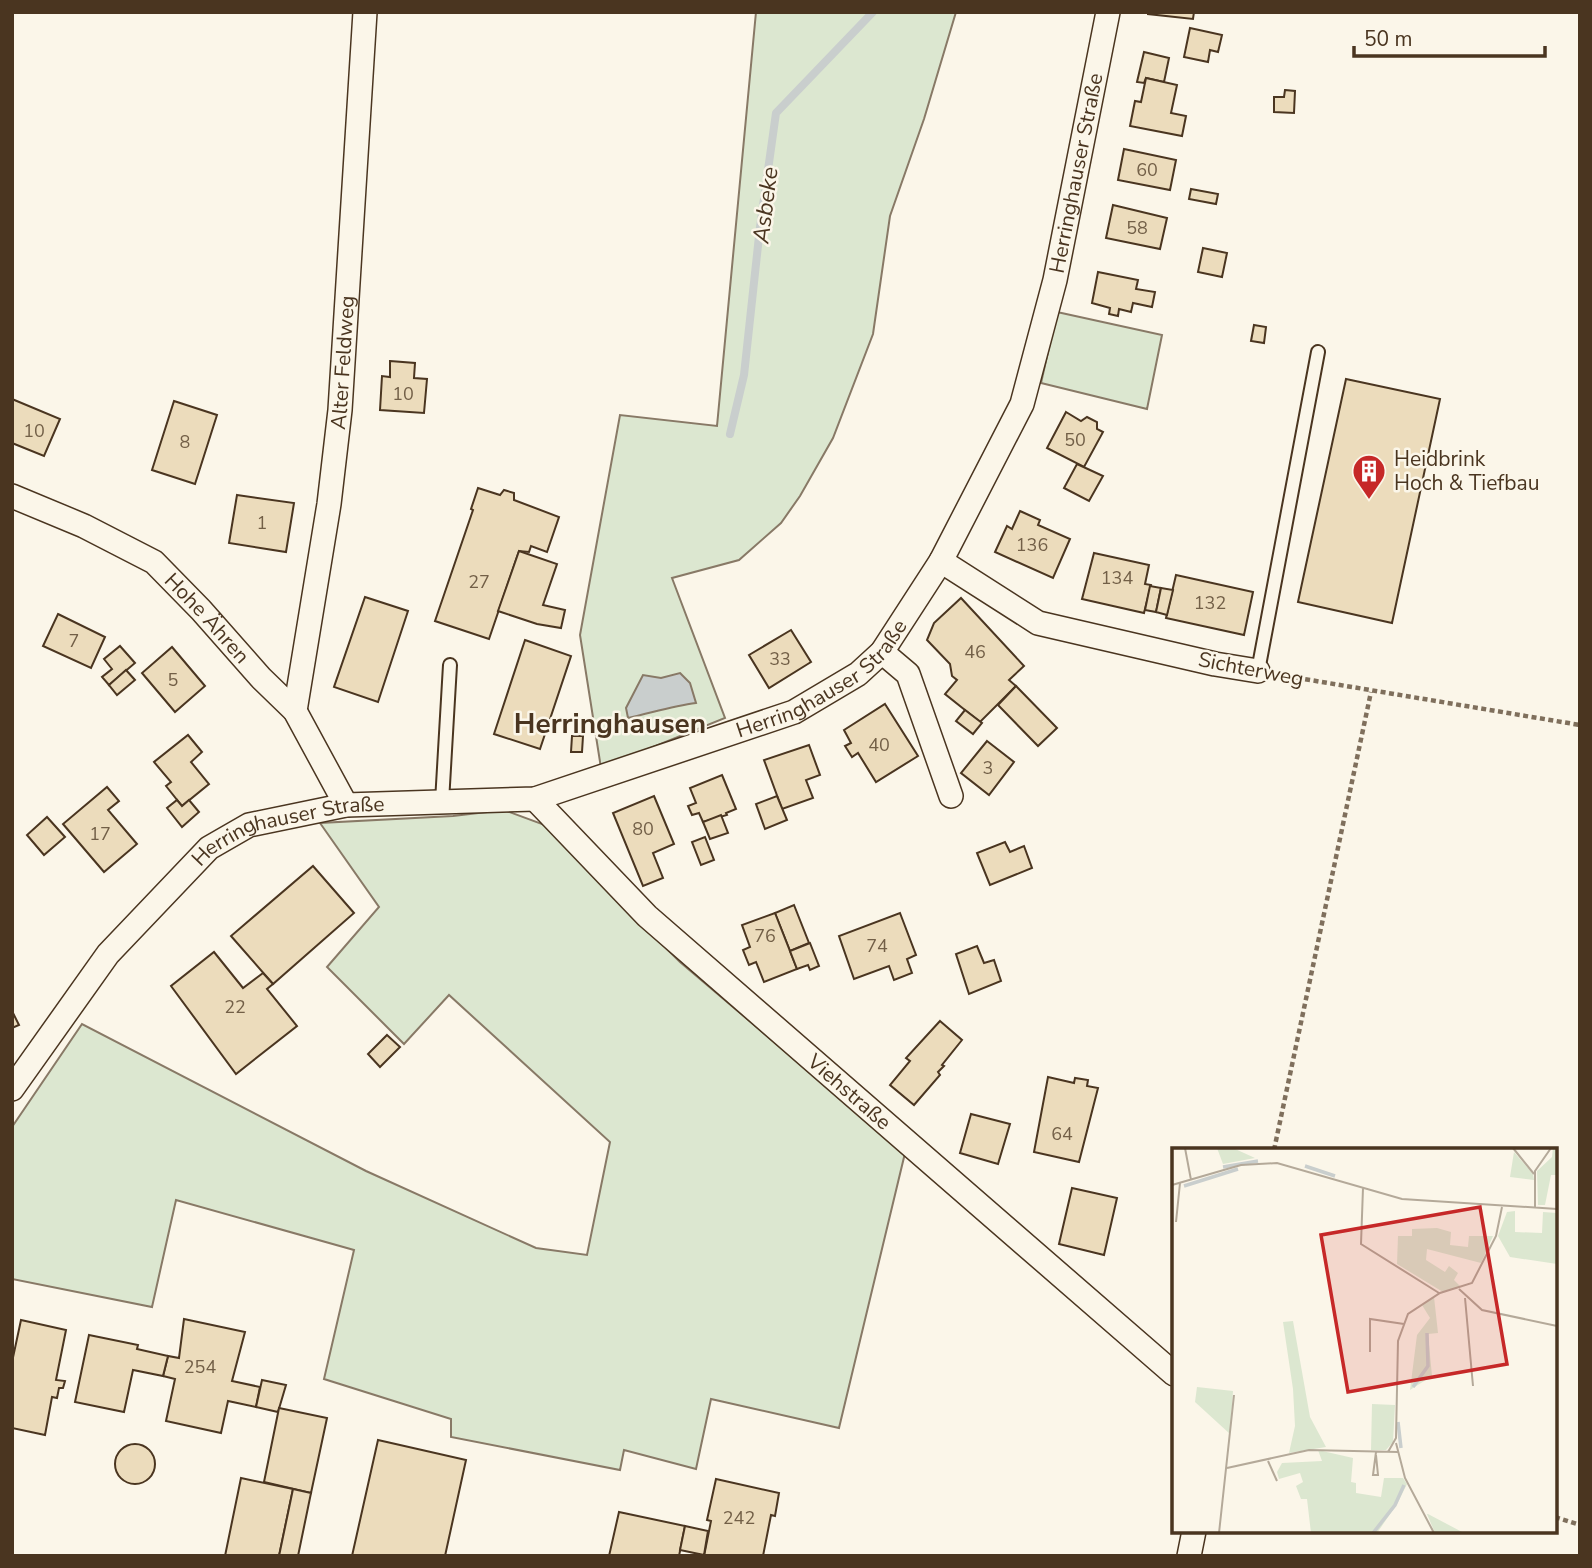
<svg xmlns="http://www.w3.org/2000/svg" width="1592" height="1568" viewBox="0 0 1592 1568" font-family="'Nunito Sans',sans-serif">
<style>
.green{fill:#dce7d0;stroke:#887966;stroke-width:2}
.water{fill:#c9cecd;stroke:#887966;stroke-width:2}
.lines{fill:none;stroke-linecap:round;stroke-linejoin:round}
.stream{stroke:#c9cecd;stroke-width:8}
.building{fill:#ecdcbc;stroke:#4a3520;stroke-width:2}
.service-casing{stroke:#4a3520;stroke-width:16}
.minor-casing{stroke:#4a3520;stroke-width:26}
.path{stroke:#7f6f5c;stroke-width:4.5;stroke-dasharray:5 3.5;stroke-linecap:butt}
.service{stroke:#fbf6e9;stroke-width:12}
.minor{stroke:#fbf6e9;stroke-width:23}
.labels{text-anchor:middle;stroke-width:5;stroke-linejoin:round;paint-order:stroke}
.number-label{font-size:18px;fill:#725f47}
.street-label{font-size:21px;fill:#4a3520;stroke:#fbf6e9}
.poi-label{font-size:21px;fill:#4a3520;stroke:#fbf6e9;text-anchor:start}
.water-label{font-size:23px;font-style:italic;fill:#4a3520;stroke:#fbf6e9}
.district-label{font-size:28px;font-weight:bold;fill:#4a3520;stroke:#fbf6e9}
.inset-river{fill:none;stroke:#c9cecd;stroke-width:3.5}
.inset-road{fill:none;stroke:#b4a999;stroke-width:2}
.view{fill:#c62828;fill-opacity:0.15;stroke:#c62828;stroke-width:3.5}
.inset-edge{fill:none;stroke:#4a3520;stroke-width:3.5}
</style>
<rect width="100%" height="100%" fill="#fbf6e9"/>
<g class="green">
<polygon points="756,12 956,12 924,119 890,216 873,334 833,438 800,496 781,523 739,560 672,578 725,718 601,768 580,635 620,415 717,426"/>
<polygon points="1057,312 1162,335 1147,409 1041,383"/>
<polygon points="504,810 553,828 590,873 680,962 905,1153 839,1428 711,1399 696,1469 624,1450 620,1470 451,1437 451,1419 324,1379 354,1250 176,1200 152,1307 12,1279 12,1127 82,1024 366,1171 536,1248 587,1255 610,1142 449,995 404,1044 327,967 379,907 320,823 453,816"/>
</g>
<path class="water" d="M680,673L690,683L696,703C673,706 651,713 628,718L626,708L643,675L661,678Z"/>
<g class="lines">
<polyline class="stream" points="730,434 744,375 760,227 776,113 873,12"/>
</g>
<g class="building">
<polygon points="1148,12 1194,12 1193,19 1148,14"/>
<polygon points="1190,28 1222,35 1218,52 1210,50 1208,62 1184,57"/>
<polygon points="1144,52 1169,58 1164,82 1146,78 1144,83 1137,82"/>
<polygon points="1146,78 1177,85 1171,113 1186,116 1182,136 1130,126 1135,101 1141,102"/>
<polygon points="1285,90 1295,91 1294,113 1274,112 1274,97 1284,97"/>
<polygon points="1124,149 1176,160 1170,190 1118,180"/>
<polygon points="1191,189 1218,194 1216,204 1189,199"/>
<polygon points="1113,205 1167,218 1160,249 1106,238"/>
<polygon points="1203,248 1227,253 1222,277 1198,272"/>
<polygon points="1098,272 1138,280 1136,289 1155,292 1152,307 1133,303 1131,312 1119,309 1118,316 1109,314 1110,308 1092,303"/>
<polygon points="1254,325 1266,327 1264,343 1251,341"/>
<polygon points="390,361 415,363 414,378 427,379 424,413 380,410 382,376 390,377"/>
<polygon points="1346,379 1440,399 1392,623 1298,602"/>
<polygon points="12,399 60,419 44,456 12,443"/>
<polygon points="174,401 217,415 195,484 152,470"/>
<polygon points="1066,412 1081,421 1087,417 1097,422 1097,429 1103,432 1084,467 1047,448"/>
<polygon points="1077,464 1103,476 1089,501 1064,488"/>
<polygon points="478,488 500,495 504,490 514,493 514,500 559,517 547,552 531,546 529,552 519,551 489,639 435,621 473,510 471,509"/>
<polygon points="237,495 294,503 286,552 229,543"/>
<polygon points="1020,511 1040,520 1038,525 1070,539 1053,578 995,552 1007,526 1012,529"/>
<polygon points="519,551 557,564 543,605 565,610 561,628 537,624 498,611"/>
<polygon points="1094,553 1149,565 1145,584 1151,585 1144,613 1082,599"/>
<polygon points="1176,575 1253,592 1244,635 1166,618"/>
<polygon points="1150,586 1161,588 1156,612 1145,610"/>
<polygon points="1161,588 1173,590 1167,615 1156,612"/>
<polygon points="365,597 408,611 378,702 334,687"/>
<polygon points="961,598 1024,666 1009,680 1016,686 980,722 945,694 957,680 952,676 950,664 927,640 934,623"/>
<polygon points="58,614 105,637 91,668 43,646"/>
<polygon points="791,630 811,662 769,688 749,655"/>
<polygon points="525,640 571,656 540,749 494,734"/>
<polygon points="120,646 135,663 109,685 102,677 112,669 104,659"/>
<polygon points="172,647 205,686 175,712 142,673"/>
<polygon points="126,670 135,680 117,695 109,685"/>
<polygon points="1016,686 1057,728 1038,746 998,705"/>
<polygon points="885,704 918,756 876,782 858,753 852,757 845,746 851,743 844,730"/>
<polygon points="965,710 982,723 973,734 956,721"/>
<polygon points="188,735 202,752 191,762 209,784 182,806 166,786 171,782 154,762"/>
<polygon points="572,736 583,736 582,752 571,752"/>
<polygon points="987,741 1014,762 989,795 961,773"/>
<polygon points="809,745 820,775 806,780 813,798 782,809 764,760"/>
<polygon points="722,775 736,809 726,813 727,815 703,822 699,813 692,815 688,806 696,803 690,788"/>
<polygon points="107,787 119,801 108,810 137,844 104,872 63,824"/>
<polygon points="654,796 674,844 653,853 663,878 643,886 613,813"/>
<polygon points="777,796 787,820 765,829 756,804"/>
<polygon points="177,800 182,806 189,800 199,812 182,827 167,808"/>
<polygon points="721,815 728,833 710,839 703,822"/>
<polygon points="47,817 65,837 44,855 27,835"/>
<polygon points="705,837 714,860 701,865 692,842"/>
<polygon points="1005,842 1010,852 1024,846 1032,868 990,885 977,853"/>
<polygon points="313,866 354,913 273,984 231,936"/>
<polygon points="794,905 809,943 790,951 775,913"/>
<polygon points="775,913 797,969 764,982 756,962 749,965 743,950 750,947 742,925"/>
<polygon points="900,913 916,955 907,959 912,973 894,980 889,966 854,979 839,936"/>
<polygon points="810,943 819,966 810,970 808,965 797,969 790,951"/>
<polygon points="977,946 984,963 994,960 1001,981 969,994 956,954"/>
<polygon points="214,952 243,988 263,973 273,984 267,989 297,1026 236,1074 171,986"/>
<polygon points="12,1011 19,1025 12,1028"/>
<polygon points="940,1021 962,1040 942,1065 944,1066 938,1072 940,1075 914,1105 890,1085 910,1061 906,1058"/>
<polygon points="387,1035 400,1047 380,1067 368,1054"/>
<polygon points="1048,1077 1074,1083 1075,1078 1088,1080 1087,1086 1098,1088 1079,1162 1034,1152"/>
<polygon points="971,1114 1010,1124 998,1164 960,1153"/>
<polygon points="1072,1188 1117,1198 1104,1255 1059,1244"/>
<polygon points="184,1319 245,1332 232,1381 260,1387 256,1407 228,1401 221,1433 166,1421 175,1379 163,1376 168,1356 179,1358"/>
<polygon points="21,1320 66,1330 56,1380 65,1381 63,1388 59,1388 57,1398 52,1397 45,1435 12,1428 12,1362"/>
<polygon points="89,1335 138,1345 137,1349 168,1356 163,1376 133,1370 124,1412 75,1402"/>
<polygon points="262,1380 286,1385 278,1412 256,1407"/>
<polygon points="279,1408 327,1418 311,1493 264,1482"/>
<polygon points="378,1440 466,1460 445,1556 352,1556"/>
<circle cx="135" cy="1464" r="20"/>
<polygon points="241,1478 293,1489 279,1556 225,1556"/>
<polygon points="716,1479 779,1493 775,1516 771,1515 763,1556 704,1556 711,1521 707,1520"/>
<polygon points="293,1489 311,1493 298,1556 279,1556"/>
<polygon points="619,1512 685,1526 679,1556 609,1556"/>
<polygon points="685,1526 708,1531 704,1555 680,1550"/>
</g>
<g class="lines">
<defs>
<g id="service">
<polyline points="1258,671 1318,352"/>
<polyline points="442,802 450,665"/>
</g>
<g id="minor">
<path id="s1" d="M12,496L84,526L154,562L201,610L261,678L295,711L346,805"/>
<polyline points="941,561 1038,623 1215,664 1258,671"/>
<polyline points="882,652 908,674 951,796"/>
<path id="s2" d="M295,711L329,504L340,410L365,12"/>
<path id="s3" d="M535,799L647,916L1174,1374"/>
<path id="s4" d="M12,1089L108,954L209,848L249,825L346,805L535,799L794,712L858,674L882,652L941,561L1022,404L1055,280L1108,12"/>
<polyline points="1189,1556 1194,1531"/>
</g>
</defs>
<use href="#service" class="service-casing"/>
<use href="#minor" class="minor-casing"/>
<g class="path">
<polyline points="1280,675 1580,725"/>
<polyline points="1274,1150 1371,692"/>
<polyline points="1555,1517 1580,1525"/>
</g>
<use href="#service" class="service"/>
<use href="#minor" class="minor"/>
</g>
<defs>
<symbol id="building-pin" viewBox="-11 -11 22 30"><path d="M0 17L-7.5 6A9.5 9.5 0 1 1 7.5 6Z" fill="#c62828" stroke="#fbf6e9"/><path d="M-4-6H4V6H1V3H-1V6H-4ZM-2.5-4.3h1.7v1.8h-1.7ZM.8-4.3h1.7v1.8H.8ZM-2.5-1h1.7V.8h-1.7ZM.8-1h1.7V.8H.8Z" fill="#fff"/></symbol>
</defs>
<g fill-rule="evenodd">
<use href="#building-pin" x="1350" y="452" width="38" height="52"/>
</g>
<g class="labels">
<g class="number-label">
<text x="1147" y="176">60</text>
<text x="1137" y="234">58</text>
<text x="403" y="400">10</text>
<text x="34" y="437">10</text>
<text x="1075" y="446">50</text>
<text x="185" y="448">8</text>
<text x="262" y="529">1</text>
<text x="1032" y="551">136</text>
<text x="1117" y="584">134</text>
<text x="479" y="588">27</text>
<text x="1210" y="609">132</text>
<text x="74" y="647">7</text>
<text x="975" y="658">46</text>
<text x="780" y="665">33</text>
<text x="173" y="686">5</text>
<text x="879" y="751">40</text>
<text x="988" y="774">3</text>
<text x="643" y="835">80</text>
<text x="100" y="840">17</text>
<text x="765" y="942">76</text>
<text x="877" y="952">74</text>
<text x="235" y="1013">22</text>
<text x="1062" y="1140">64</text>
<text x="200" y="1373">254</text>
<text x="739" y="1524">242</text>
</g>
<g class="street-label">
<text dy="7" stroke="none"><textPath href="#s4" startOffset="1549">Herringhauser Straße</textPath></text>
<text dy="7" stroke="none"><textPath href="#s2" startOffset="352">Alter Feldweg</textPath></text>
<text dy="7" stroke="none"><textPath href="#s1" startOffset="234">Hohe Ähren</textPath></text>
<text transform="translate(1251 669) rotate(11)" y="7">Sichterweg</text>
<text dy="7" stroke="none"><textPath href="#s4" startOffset="961">Herringhauser Straße</textPath></text>
<text dy="7" stroke="none"><textPath href="#s4" startOffset="394">Herringhauser Straße</textPath></text>
<text dy="7" stroke="none"><textPath href="#s3" startOffset="430">Viehstraße</textPath></text>
</g>
<g class="poi-label">
<text x="1394" y="466">Heidbrink<tspan x="1394" dy="24">Hoch &amp; Tiefbau</tspan></text>
</g>
<g class="water-label">
<text transform="translate(765 205) rotate(-83)" y="8">Asbeke</text>
</g>
<g class="district-label">
<text x="610" y="733">Herringhausen</text>
</g>
</g>
<g transform="translate(1172 1148)">
<rect width="385" height="385" fill="#fbf6e9"/>
<path d="M45,0H61L83,10L51,16ZM381,0H385V27H379L373,57H366L365,23L380,9ZM342,4L361,26L362,32L338,29ZM343,63V84L370,85L371,64L385,65V116L338,109L326,88L335,64ZM265,80L279,84L278,97L296,99L297,88H321L309,115L255,101L254,112L273,124L277,118L286,125L282,132L289,139L271,144L225,116L226,88H240V81ZM262,149L266,185L256,186L260,228L238,242L245,187L258,170L250,157ZM121,173L138,269L154,299L117,305L123,278L121,241L111,174ZM25,239L61,243L58,286L23,254ZM200,256L223,257L221,294L214,302H199ZM146,302L181,310L179,334L184,335V345L209,349L212,330H231L235,336L225,356L205,385H139L135,351H129L124,338L131,334L128,325L107,331L105,324L110,315L150,313ZM255,366H256L292,385H263Z" fill="#dce7d0"/>
<path class="inset-river" d="M133,18L163,28M51,19L86,13M12,38L66,21M241,239L256,218L255,185M226,274L229,300M201,385L223,357L232,337"/>
<path class="inset-road" d="M13,0L19,32M341,0L362,26M0,37L69,17L105,15L230,51L385,61M191,40L189,96L267,145M363,60V23L379,0M4,74L8,35M287,141L310,162L385,178M293,150L301,238M198,204V171L232,176M224,295L233,330L262,385M216,304L224,290L226,193L236,166L268,145L300,135L324,88L330,59M204,307L206,327H201L204,304M96,313L105,333M55,320L137,302L226,304M47,385L62,247"/>
<path class="view" d="M308,59L335,216L176,244L149,87Z"/>
<rect width="385" height="385" class="inset-edge"/>
</g>
<rect width="1592" height="1568" fill="none" stroke="#4a3520" stroke-width="28"/>
<path d="M1354 46v10h191v-10" fill="none" stroke="#4a3520" stroke-width="3.5"/>
<text x="1364" y="46" font-size="21" fill="#4a3520" stroke="#fbf6e9" stroke-width="5" paint-order="stroke">50 m</text>
</svg>
